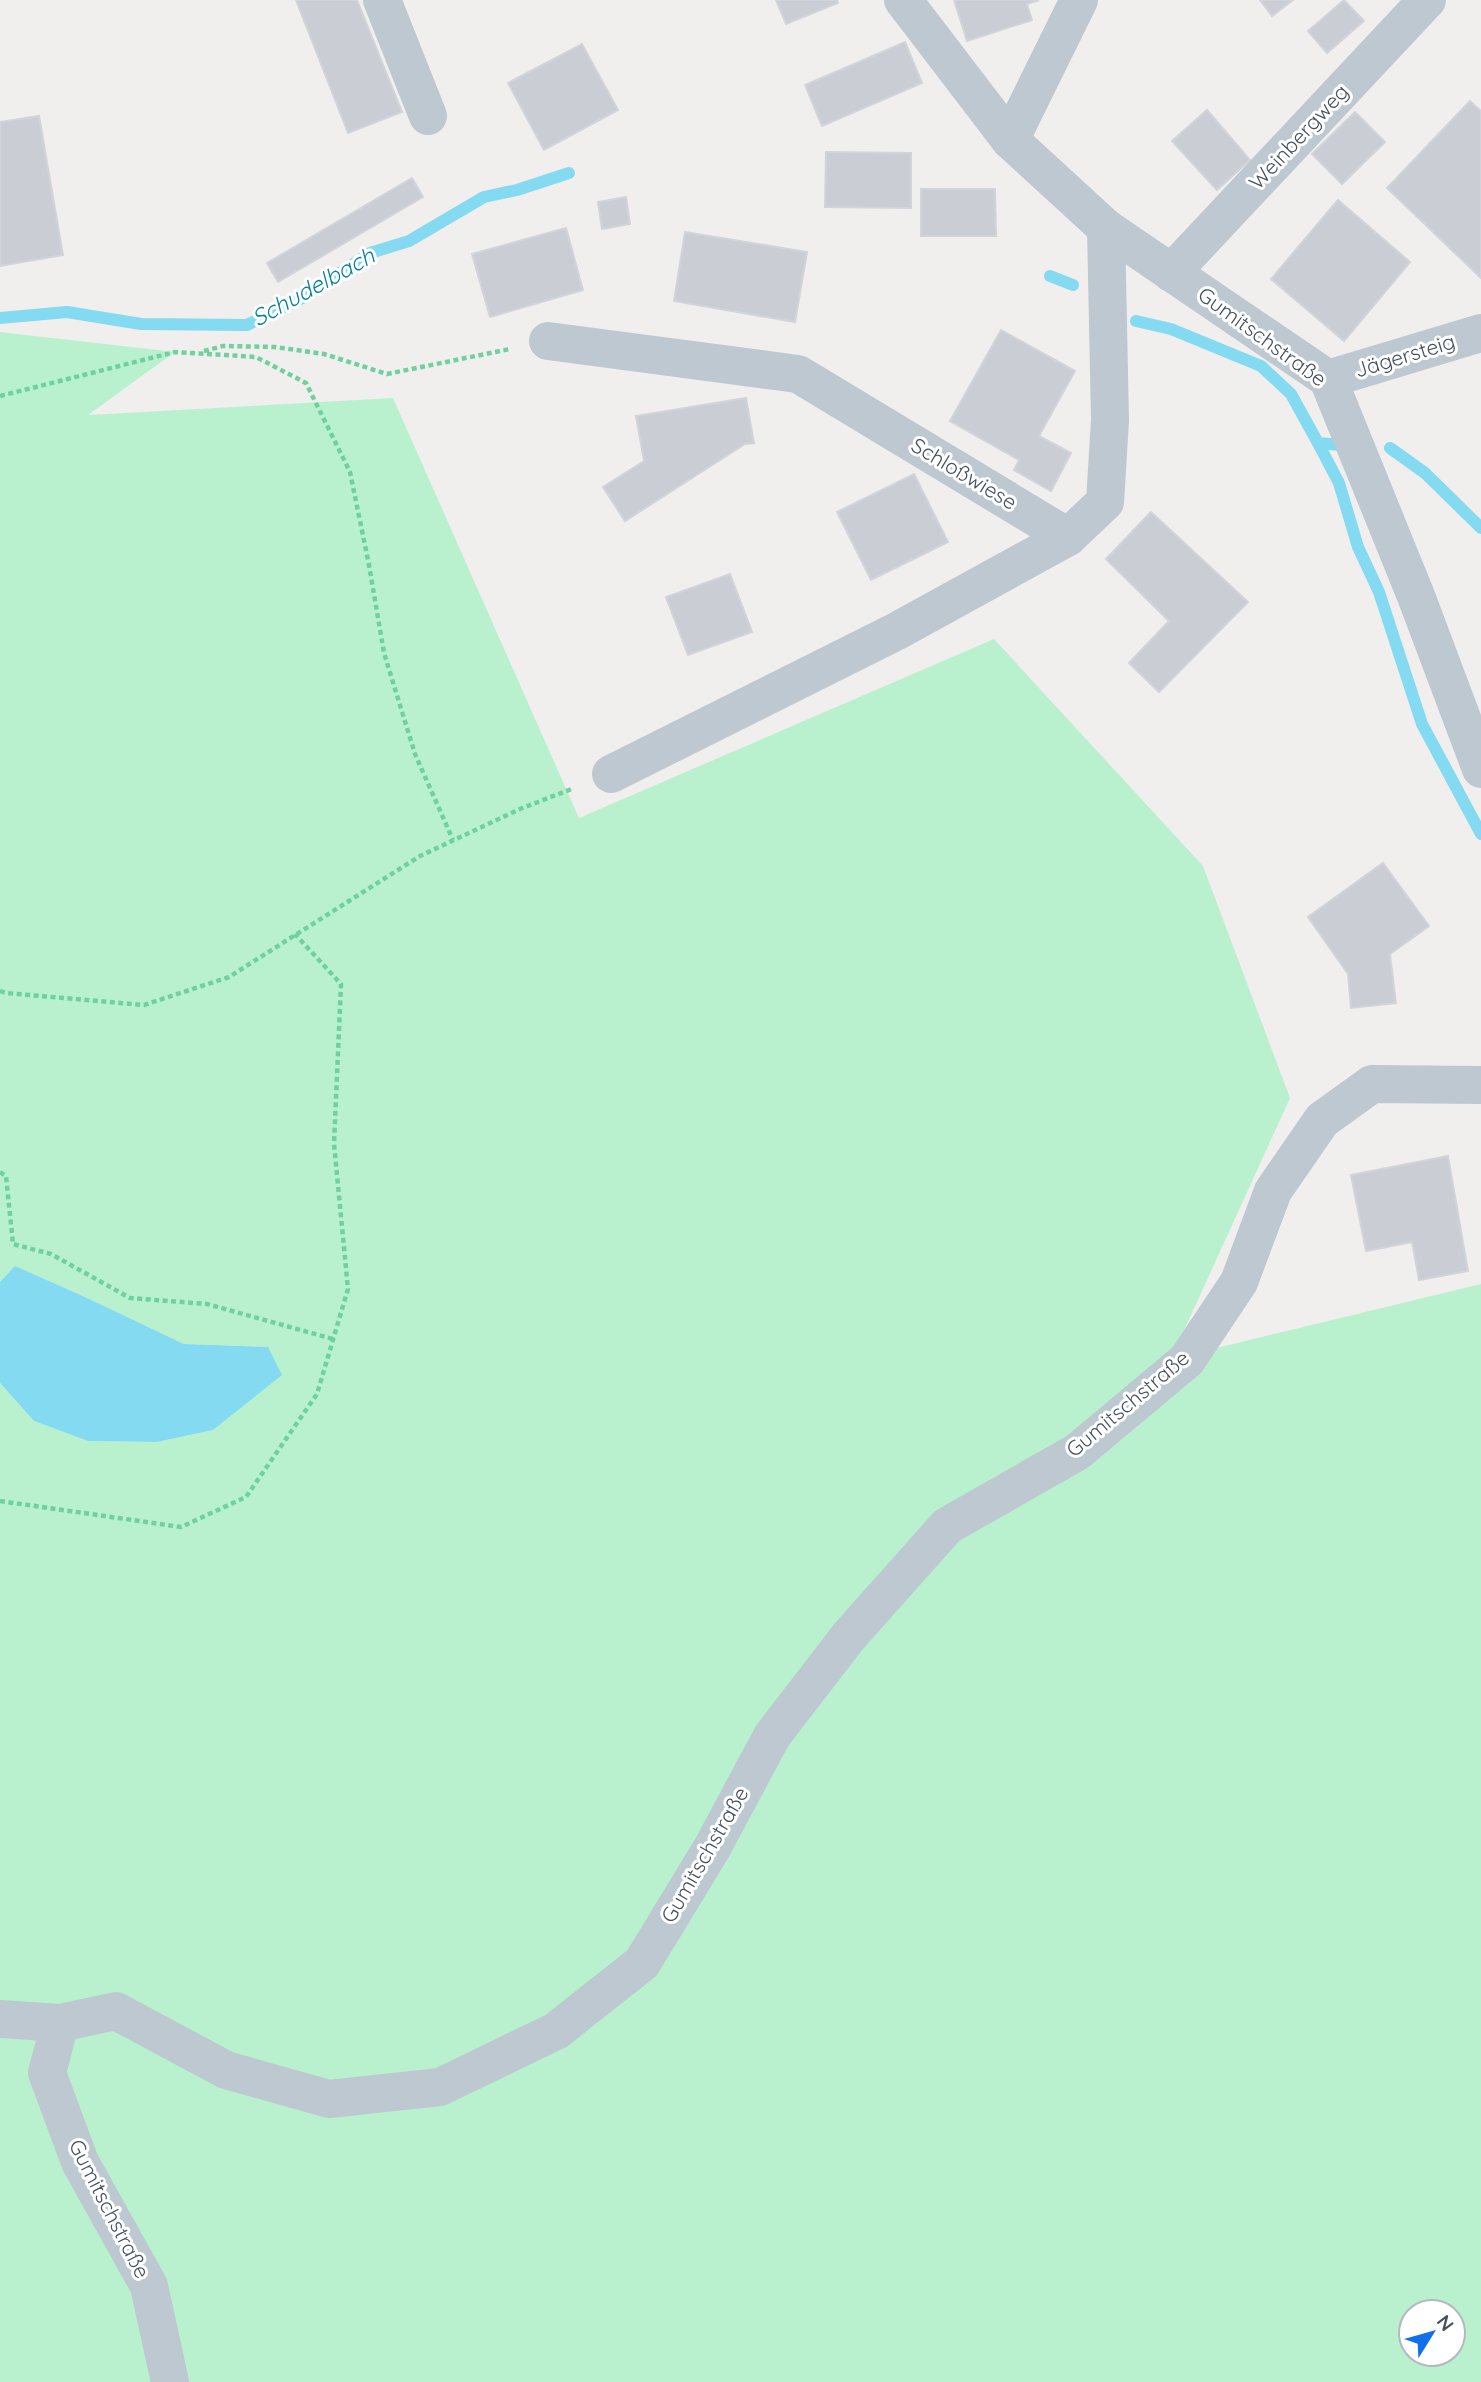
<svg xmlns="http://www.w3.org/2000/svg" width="1481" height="2382" viewBox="0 0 1481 2382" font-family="Quicksand,sans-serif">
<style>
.green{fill:#b9f1cf;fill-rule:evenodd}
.water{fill:#84daf0}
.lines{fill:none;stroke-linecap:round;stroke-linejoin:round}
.stream{stroke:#84daf0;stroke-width:12}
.building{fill:#cacdd3;stroke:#d1d4da;stroke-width:2}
.path{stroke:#70d1a0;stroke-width:4.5;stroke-dasharray:5 3.5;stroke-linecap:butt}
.minor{stroke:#bdc8d1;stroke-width:38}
.labels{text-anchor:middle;stroke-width:6;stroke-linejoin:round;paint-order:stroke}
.street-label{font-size:21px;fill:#45515c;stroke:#fff}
.water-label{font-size:23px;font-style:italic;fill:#06809f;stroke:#fff}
</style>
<rect width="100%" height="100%" fill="#f1eeee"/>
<path class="green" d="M0,332L175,352L88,415L393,398L579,818L994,639L1203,866L1290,1098L1171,1359L1481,1284V2382H0V1383L34,1421L88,1441L157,1442L213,1430L268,1347L184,1344L85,1297L16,1267L0,1282ZM1411,2312H1453V2354H1411Z"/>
<polygon class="water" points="15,1266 85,1297 184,1344 268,1347 282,1375 213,1430 157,1442 88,1441 34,1421 0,1383 0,1282"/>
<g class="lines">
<g class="stream">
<polyline points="1050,276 1073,285"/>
<polyline points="0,318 67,312 141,324 247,325 302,298 370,253 409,241 484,197 517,190 569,173"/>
<polyline points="1136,321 1171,329 1261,366 1291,394 1318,443 1340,445"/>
<polyline points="1318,443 1339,483 1358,547 1379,592 1422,724 1481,834"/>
<polyline points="1390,448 1425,473 1481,528"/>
</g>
</g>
<g class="building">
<polygon points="296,0 357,0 402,112 348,133"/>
<polygon points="776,0 837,0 838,3 786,24"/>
<polygon points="954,0 1039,0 1027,4 1032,20 967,41"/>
<polygon points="1260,0 1293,0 1272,16"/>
<polygon points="1344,0 1364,21 1327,53 1308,31"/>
<polygon points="905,42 922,83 822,126 805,85"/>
<polygon points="582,44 618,110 544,150 508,83"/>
<polygon points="1470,101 1481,111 1481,278 1387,188"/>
<polygon points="1207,110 1250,160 1217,190 1172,141"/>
<polygon points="1355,112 1385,142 1342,184 1312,154"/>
<polygon points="39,116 63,255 0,266 0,122"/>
<polygon points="826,152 911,153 911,208 825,207"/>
<polygon points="412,178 423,197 278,282 267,263"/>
<polygon points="921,189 995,189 996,236 921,236"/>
<polygon points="626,197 630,224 602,229 598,202"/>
<polygon points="1338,200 1410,262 1344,341 1271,279"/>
<polygon points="566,228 583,290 490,317 472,254"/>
<polygon points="685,232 807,252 795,322 674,301"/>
<polygon points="1001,330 1075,371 1039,436 1071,453 1051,491 1014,470 1019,460 950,421"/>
<polygon points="746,398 754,443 745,444 625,521 603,487 644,461 636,416"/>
<polygon points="914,474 948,542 871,580 837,512"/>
<polygon points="1151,512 1248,602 1159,692 1129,663 1169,621 1106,559"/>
<polygon points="730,574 752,632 688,655 666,597"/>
<polygon points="1383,863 1429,926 1390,954 1396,1003 1351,1008 1348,974 1308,917"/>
<polygon points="1448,1156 1468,1271 1419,1280 1412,1242 1366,1251 1351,1175"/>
</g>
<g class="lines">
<g class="path">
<polyline points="204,351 223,346 275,347 324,354 387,374 510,349"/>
<polyline points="0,396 175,352 256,357 306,383 350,472 369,565 384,653 415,754 453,840"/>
<polyline points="0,991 6,993 144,1005 229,977 420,856 520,809 574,788"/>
<polyline points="0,1172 6,1176 13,1244 51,1254 130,1298 207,1304 333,1339"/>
<polyline points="0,1501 181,1527 246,1497 317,1394 348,1289 334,1144 341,984 295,934"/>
</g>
<g class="minor">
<polyline points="382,0 428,116"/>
<polyline points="903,0 1010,140 1106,228 1328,379 1416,596 1481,769"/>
<polyline points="1010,140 1079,0"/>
<polyline points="1171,273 1427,0"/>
<polyline points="548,341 798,374 1068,537 1105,502 1110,420 1106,228"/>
<polyline points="1328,379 1481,333"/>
<polyline points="611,774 897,631 1068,537"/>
<polyline points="0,2019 60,2023"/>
<polyline points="170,2382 149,2286 80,2162 47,2073 60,2023 116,2011 226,2070 329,2099 440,2087 556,2031 642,1963 712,1848 772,1736 849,1636 947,1526 1077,1452 1187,1360 1239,1282 1273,1191 1322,1120 1372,1084 1481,1085"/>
</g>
</g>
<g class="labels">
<g class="street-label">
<text transform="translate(1299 137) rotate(-47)" y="7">Weinbergweg</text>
<text transform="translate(1262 337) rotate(36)" y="7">Gumitschstraße</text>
<text transform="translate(1405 356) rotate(-17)" y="7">Jägersteig</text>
<text transform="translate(964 474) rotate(31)" y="7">Schloßwiese</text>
<text transform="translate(1128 1404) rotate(-40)" y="7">Gumitschstraße</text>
<text transform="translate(705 1855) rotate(-60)" y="7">Gumitschstraße</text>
<text transform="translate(109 2209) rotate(63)" y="7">Gumitschstraße</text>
</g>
<g class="water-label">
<text transform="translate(313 287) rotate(-29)" y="8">Schudelbach</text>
</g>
</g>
<g transform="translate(1432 2333) rotate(53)"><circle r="33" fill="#ffffff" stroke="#b5b9be" stroke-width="2"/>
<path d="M0-5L12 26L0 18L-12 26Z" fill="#106fe9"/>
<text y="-10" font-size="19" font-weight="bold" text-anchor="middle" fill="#45515c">N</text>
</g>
</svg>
